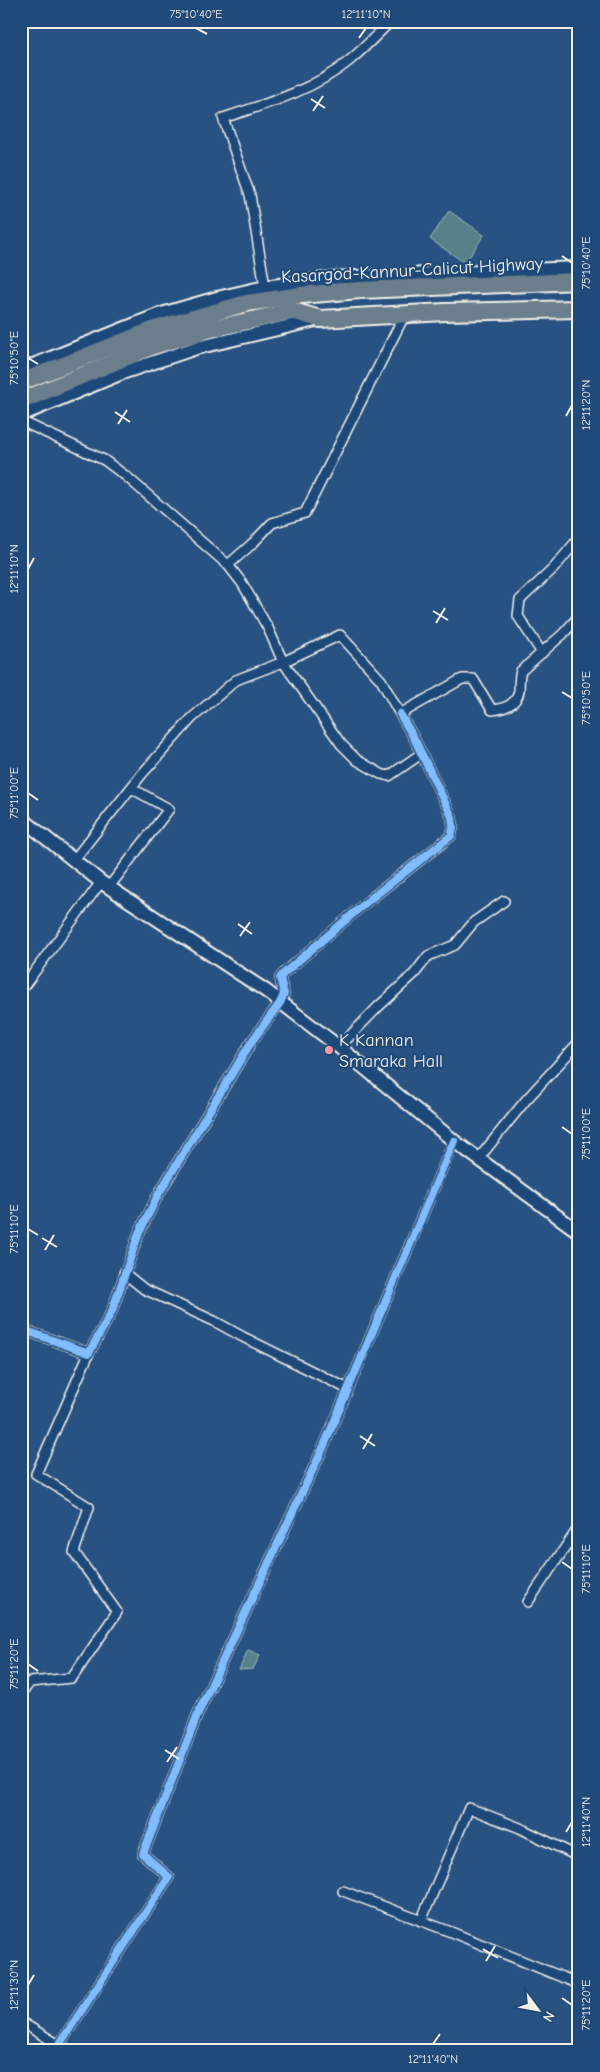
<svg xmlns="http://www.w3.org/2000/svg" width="600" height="2072" viewBox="0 0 600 2072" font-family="'Comic Neue',sans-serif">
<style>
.green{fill:#548189;stroke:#a4b9b8}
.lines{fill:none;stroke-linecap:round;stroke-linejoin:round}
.street-casing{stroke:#f4f1e8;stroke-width:12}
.secondary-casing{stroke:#f4f1e8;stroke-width:16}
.highway-casing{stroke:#f4f1e8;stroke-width:20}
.street{stroke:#1f4a7a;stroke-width:9}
.secondary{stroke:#1f4a7a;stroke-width:12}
.highway{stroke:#6b7e8b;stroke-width:16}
.cycleway-casing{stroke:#1f4a7a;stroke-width:11}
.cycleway{stroke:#80bcff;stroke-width:8}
.ticks{fill:none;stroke:#f4f1e8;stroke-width:2}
.poi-dot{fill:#ff9aa2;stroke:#1f4a7a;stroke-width:2}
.labels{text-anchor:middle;stroke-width:4.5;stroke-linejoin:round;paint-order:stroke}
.street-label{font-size:18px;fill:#f4f1e8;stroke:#1f4a7a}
.poi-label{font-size:18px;fill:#f4f1e8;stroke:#1f4a7a;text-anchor:start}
.neatline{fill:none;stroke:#f4f1e8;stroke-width:2}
.ticks-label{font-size:12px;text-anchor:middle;fill:#f4f1e8}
</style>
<rect width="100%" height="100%" fill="#285282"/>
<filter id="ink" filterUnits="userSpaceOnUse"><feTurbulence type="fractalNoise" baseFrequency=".02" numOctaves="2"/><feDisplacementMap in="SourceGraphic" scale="10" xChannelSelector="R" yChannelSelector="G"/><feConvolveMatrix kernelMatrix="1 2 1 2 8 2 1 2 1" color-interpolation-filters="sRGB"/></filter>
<g filter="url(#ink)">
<g class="green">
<polygon points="449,211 484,235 465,263 430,239"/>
<polygon points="248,1650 260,1655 253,1669 239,1670"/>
</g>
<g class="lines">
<defs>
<g id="street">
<path d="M265,287L250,195L223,118C266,104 314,90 349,61C364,49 377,34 391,21"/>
<polyline points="21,421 104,460 127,477 228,565 242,583 268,628 283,662 341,744 357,760 381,774 389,776 421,754"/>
<polyline points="228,565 253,543 272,523 305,513 405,314"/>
<polyline points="542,653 518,616 520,600 554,568 579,538"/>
<path d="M73,861L142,774L192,718L236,680L283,662L340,635L381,680L400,714L462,679H473L492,710C504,709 517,704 519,691C520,683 518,679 521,671L563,634L579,616"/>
<polyline points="109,887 169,809 131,788"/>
<polyline points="21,990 101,882"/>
<polyline points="339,1047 378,1007 415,973 428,956 455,945 474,922 504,901"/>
<polyline points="479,1158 526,1100 579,1042"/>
<polyline points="124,1273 144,1289 214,1321 243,1337 348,1389"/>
<polyline points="21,1329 89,1353 112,1311 139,1233 158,1195 252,1041 280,1003 284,994 280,978 283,974 369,900 451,836 453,828 452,817 414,738 400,714"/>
<polyline points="528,1602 579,1527"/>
<polyline points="21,1694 30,1682 72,1678 117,1612 74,1552 89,1507 36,1474 89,1353"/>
<polyline points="343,1891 451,1932 579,1984"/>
<polyline points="421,1921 469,1808 520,1828 579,1857"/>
<polyline points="21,2022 69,2051"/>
<polyline points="59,2045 169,1877 143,1854 199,1711 323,1448 454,1141"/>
</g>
<g id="secondary">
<polyline points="21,370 158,315 217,298 265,287 332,278 579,268"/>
<polyline points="21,415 122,373 196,348 320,319"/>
<polyline points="21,818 101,882 266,991 339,1047 454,1141 579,1232"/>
</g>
<g id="highway">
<polyline points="21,382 155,329 247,303 301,295 360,290 579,281"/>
<polyline points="21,401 153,346 207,330 293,311 320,319 445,312 579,309"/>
</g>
</defs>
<use href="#street" class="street-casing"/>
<use href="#secondary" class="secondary-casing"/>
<use href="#highway" class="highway-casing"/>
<use href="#street" class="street"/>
<use href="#secondary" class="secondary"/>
<use href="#highway" class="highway"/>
<defs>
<g id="cycleway">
<polyline points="21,1329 89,1353 112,1311 139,1233 158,1195 252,1041 280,1003 284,994 280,978 283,974 369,900 451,836 453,828 452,817 414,738 400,714"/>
<polyline points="59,2045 169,1877 143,1854 199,1711 323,1448 454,1141"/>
</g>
</defs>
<use href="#cycleway" class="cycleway-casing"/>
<use href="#cycleway" class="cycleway"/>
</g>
</g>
<path class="ticks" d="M196,28L207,34M359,38L366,28M311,99L325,108M313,111L323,96M562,256L572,263M28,358L38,364M115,412L130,422M566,416L572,405M118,424L127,410M28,569L34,558M433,611L448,620M436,623L445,608M562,692L572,698M28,793L38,800M238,924L252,934M240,936L250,922M562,1127L572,1134M28,1229L38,1235M42,1238L57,1247M45,1250L54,1235M360,1436L375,1446M363,1449L372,1434M562,1562L572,1569M28,1664L38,1671M165,1750L179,1759M167,1762L177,1747M566,1832L572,1822M483,1949L498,1958M486,1961L495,1946M28,1985L34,1975M562,1998L572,2005M433,2044L440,2034"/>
<circle class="poi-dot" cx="329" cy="1050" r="5"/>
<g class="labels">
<g class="street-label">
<text transform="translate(412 270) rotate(-3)" y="6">Kasargod-Kannur-Calicut Highway</text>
</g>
<g class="poi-label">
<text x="339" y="1046">K Kannan<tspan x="339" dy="21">Smaraka Hall</tspan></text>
</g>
</g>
<rect width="600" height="2072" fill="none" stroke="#1f4a7a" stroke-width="55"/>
<g transform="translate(538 2010) rotate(122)" stroke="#1f4a7a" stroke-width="4" paint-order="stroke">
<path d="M0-4L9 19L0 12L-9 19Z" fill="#f4f1e8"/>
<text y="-8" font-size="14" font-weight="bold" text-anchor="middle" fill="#f4f1e8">N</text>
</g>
<rect x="28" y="28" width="544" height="2016" class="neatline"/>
<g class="ticks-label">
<text x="196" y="18">75°10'40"E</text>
<text x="366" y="18">12°11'10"N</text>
<text transform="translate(586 263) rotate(-90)" y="4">75°10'40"E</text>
<text transform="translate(14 358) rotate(-90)" y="4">75°10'50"E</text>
<text transform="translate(586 405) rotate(-90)" y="4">12°11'20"N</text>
<text transform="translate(14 569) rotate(-90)" y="4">12°11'10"N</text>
<text transform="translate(586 698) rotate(-90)" y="4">75°10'50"E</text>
<text transform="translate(14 793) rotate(-90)" y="4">75°11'00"E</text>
<text transform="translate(586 1134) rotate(-90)" y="4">75°11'00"E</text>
<text transform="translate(14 1229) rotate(-90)" y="4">75°11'10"E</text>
<text transform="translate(586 1569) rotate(-90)" y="4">75°11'10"E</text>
<text transform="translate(14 1664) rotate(-90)" y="4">75°11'20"E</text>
<text transform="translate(586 1822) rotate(-90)" y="4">12°11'40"N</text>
<text transform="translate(14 1985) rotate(-90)" y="4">12°11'30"N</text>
<text transform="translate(586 2005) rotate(-90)" y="4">75°11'20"E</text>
<text x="433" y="2063">12°11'40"N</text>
</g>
</svg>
